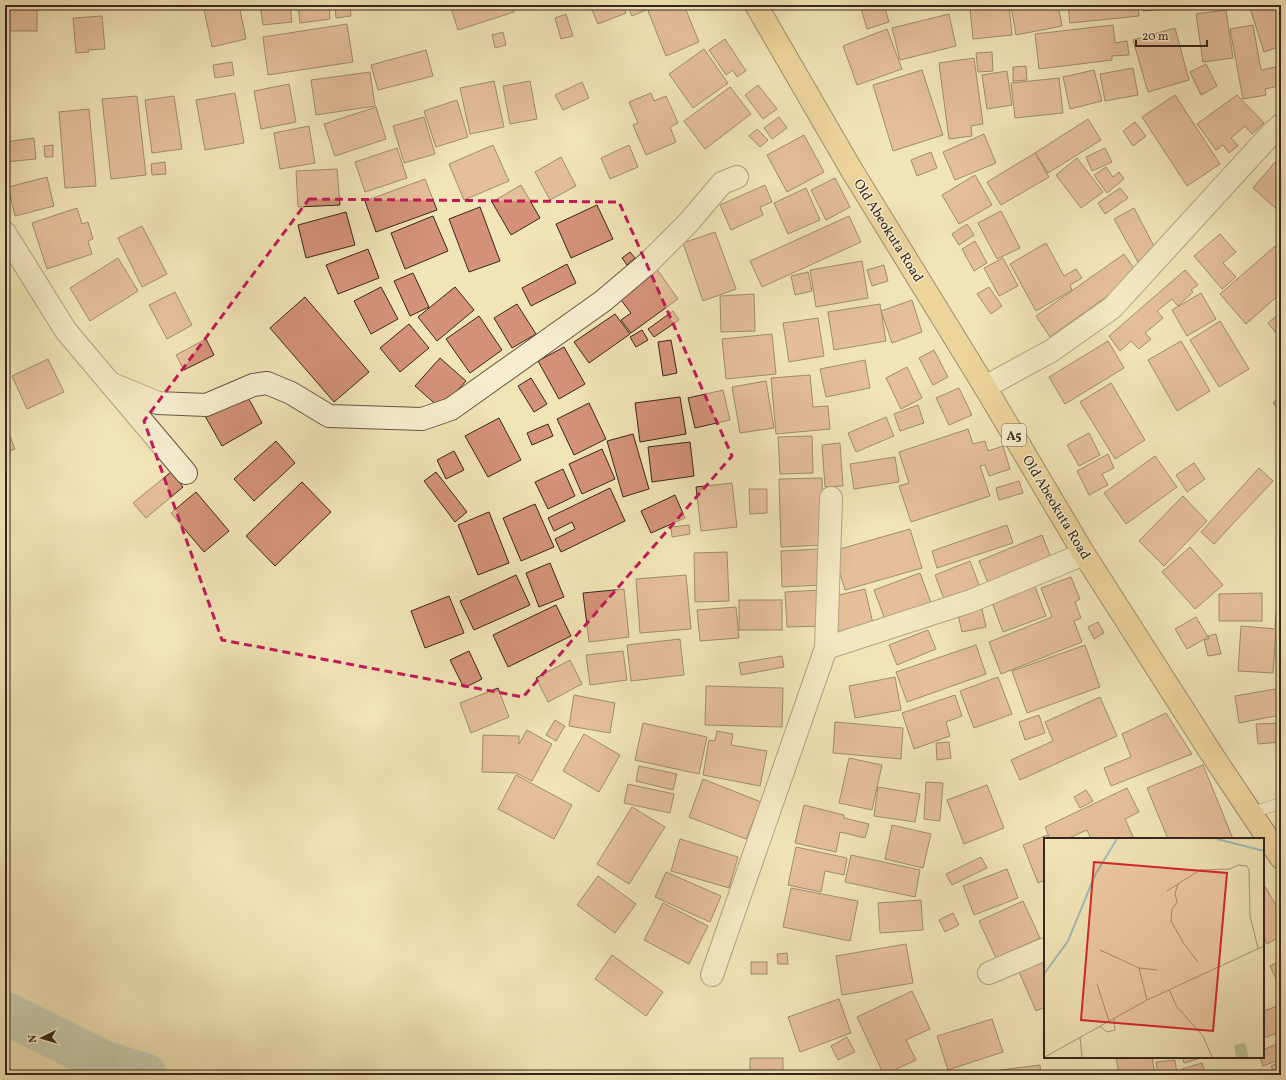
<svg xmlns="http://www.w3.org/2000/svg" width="1286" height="1080" viewBox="0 0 1286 1080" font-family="Vollkorn,serif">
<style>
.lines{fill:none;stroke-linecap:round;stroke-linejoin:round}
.river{stroke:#a0bcb9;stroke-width:43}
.building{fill:#d49278;stroke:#39271e}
.lane-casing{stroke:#675644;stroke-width:12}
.street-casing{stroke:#675644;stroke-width:24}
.highway-casing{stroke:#39271e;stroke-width:24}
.lane{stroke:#f6edd0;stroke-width:11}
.street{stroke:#f6edd0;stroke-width:22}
.highway{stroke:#e8c27b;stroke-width:22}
.marked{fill:none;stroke:#c2185b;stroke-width:3;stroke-dasharray:8 5;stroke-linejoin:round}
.labels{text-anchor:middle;stroke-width:3;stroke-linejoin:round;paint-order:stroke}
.shield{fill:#f6edd0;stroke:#726253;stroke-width:1}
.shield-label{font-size:13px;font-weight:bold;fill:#39271e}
.street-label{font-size:14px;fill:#39271e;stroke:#f6edd0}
.inset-river{fill:none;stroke:#a0bcb9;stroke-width:2}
.inset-road{fill:none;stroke:#a79879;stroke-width:1}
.view{fill:#d62828;fill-opacity:0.15;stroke:#d62828;stroke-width:2}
.inset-edge{fill:none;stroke:#39271e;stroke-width:2}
</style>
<rect width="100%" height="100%" fill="#f1e4b6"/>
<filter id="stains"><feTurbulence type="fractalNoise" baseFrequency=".005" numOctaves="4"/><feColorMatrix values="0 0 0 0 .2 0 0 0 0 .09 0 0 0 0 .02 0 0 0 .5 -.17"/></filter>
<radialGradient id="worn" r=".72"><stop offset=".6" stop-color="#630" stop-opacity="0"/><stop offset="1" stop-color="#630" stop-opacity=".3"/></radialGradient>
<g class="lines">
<polyline class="river" points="5,1013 104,1062 146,1075"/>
</g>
<g class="building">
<rect x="5" y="5" width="32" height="26"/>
<polygon points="203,5 239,5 246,39 212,47"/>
<polygon points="260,5 290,5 292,22 263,25"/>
<polygon points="298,5 329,5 330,19 300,23"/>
<polygon points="335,5 350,5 351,16 336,18"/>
<polygon points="450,5 512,5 514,12 458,30"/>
<polygon points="590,5 623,5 626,13 598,24"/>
<polygon points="627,5 658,5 632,16"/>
<polygon points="662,5 684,5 699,42 666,56 648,11"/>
<polygon points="871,5 884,5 889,22 867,29 861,8"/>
<polygon points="1009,5 1012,35 973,39 970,8"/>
<polygon points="1014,5 1058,5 1062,26 1016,35 1011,6"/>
<polygon points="1068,5 1138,5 1139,16 1070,23"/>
<polygon points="1143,5 1213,5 1143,11"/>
<polygon points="1249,5 1281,5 1281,46 1264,52"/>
<polygon points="1226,10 1233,58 1203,62 1196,14"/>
<polygon points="566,14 573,36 561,39 555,18"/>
<polygon points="949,14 956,46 900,60 892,28"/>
<polygon points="102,16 105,49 88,50 89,52 76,53 73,18"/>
<polygon points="347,24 353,62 268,75 263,37"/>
<polygon points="1113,25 1115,43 1127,41 1129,55 1112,56 1112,60 1039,69 1035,34"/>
<polygon points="1253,25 1261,70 1276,67 1279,86 1265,89 1266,95 1243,99 1230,29"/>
<polygon points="1175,28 1189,80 1148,92 1133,40"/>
<polygon points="887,29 902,69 857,85 843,46"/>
<polygon points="503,32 506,45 495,48 492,35"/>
<polygon points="725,39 746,71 737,77 733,70 726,75 709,50"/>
<polygon points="704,49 728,83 693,108 669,74"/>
<polygon points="426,50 433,76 378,90 371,65"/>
<polygon points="992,52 993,71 978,72 976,53"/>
<polygon points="974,58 983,124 971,126 972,136 949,139 939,63"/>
<polygon points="232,62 234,75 215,78 213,65"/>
<polygon points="1206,64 1217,86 1201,95 1190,72"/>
<polygon points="1026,66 1027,80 1013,81 1013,67"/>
<polygon points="1133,68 1138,95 1105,101 1100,74"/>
<polygon points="922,70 943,135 893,151 873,85"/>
<polygon points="1094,70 1102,101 1070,109 1063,77"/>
<polygon points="1007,71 1012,105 987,109 982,75"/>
<polygon points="370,72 375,106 316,115 311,80"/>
<polygon points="1059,78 1063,113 1015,118 1011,83"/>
<polygon points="494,81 504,127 470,134 460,88"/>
<polygon points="530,81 537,119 510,124 503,86"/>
<polygon points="582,82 589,98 563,110 555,95"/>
<polygon points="289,84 296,122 261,129 254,91"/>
<polygon points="758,85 777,109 763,119 745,95"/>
<polygon points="730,87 751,114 705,149 684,121"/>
<polygon points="235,93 244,143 205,150 196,100"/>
<polygon points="651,93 654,101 666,96 678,123 670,127 676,142 646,155 633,125 638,123 629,102"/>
<polygon points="1175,95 1220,164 1187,186 1142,117"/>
<polygon points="1237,95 1264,123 1252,134 1245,126 1231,138 1238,146 1229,153 1223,145 1216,150 1197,124"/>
<polygon points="137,96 146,175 111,179 102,99"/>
<polygon points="174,96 182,149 152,153 145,100"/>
<polygon points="457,100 468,137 436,147 424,111"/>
<polygon points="376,107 386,139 335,156 324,124"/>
<polygon points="89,109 96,186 65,188 59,112"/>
<polygon points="424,117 435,154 404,163 393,126"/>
<polygon points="779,117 787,128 772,139 764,128"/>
<polygon points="1088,119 1101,140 1048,173 1035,153"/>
<polygon points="1135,122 1146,136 1133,146 1123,131"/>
<polygon points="309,126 315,163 280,169 274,133"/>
<polygon points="757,129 768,140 760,147 749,136"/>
<polygon points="984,134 996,163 955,180 943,152"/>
<polygon points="804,135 824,172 787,192 767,155"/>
<polygon points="34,138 36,159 5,162 5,142"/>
<polygon points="53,145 53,157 45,157 44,146"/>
<polygon points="493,145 509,181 464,200 449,164"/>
<polygon points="629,145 638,167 610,179 601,158"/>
<polygon points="397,148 407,178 365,192 355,162"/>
<polygon points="1105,148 1112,162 1092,171 1086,157"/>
<polygon points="931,152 937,168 917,176 911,160"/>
<polygon points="1035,153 1049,177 1001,205 987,182"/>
<polygon points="561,157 576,186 550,200 535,172"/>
<polygon points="1077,158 1103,192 1081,208 1056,175"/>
<polygon points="1276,161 1281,165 1281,213 1253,188"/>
<polygon points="165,162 166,174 152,175 151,164"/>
<polygon points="1106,167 1113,177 1119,172 1124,179 1107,193 1094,175"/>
<polygon points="337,169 340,205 298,207 296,171"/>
<polygon points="975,175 992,205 959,224 942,195"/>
<polygon points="47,177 54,206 15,216 8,187"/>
<polygon points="835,178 850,207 826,220 811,190"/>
<polygon points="425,179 437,210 376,232 365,201"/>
<polygon points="521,185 540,218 511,235 492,202"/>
<polygon points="765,185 772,202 760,207 763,215 731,230 720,205"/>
<polygon points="806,188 820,220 788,234 774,203"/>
<polygon points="1120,188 1128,198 1105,214 1098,203"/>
<polygon points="597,205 613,239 571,258 556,224"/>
<polygon points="480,207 500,261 469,272 449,219"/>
<polygon points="77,208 82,224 88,222 93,239 88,241 92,254 47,269 32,223"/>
<polygon points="1134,208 1157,252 1138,262 1114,219"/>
<polygon points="1001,211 1020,248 997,259 978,223"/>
<polygon points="346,212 355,245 306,258 298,225"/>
<polygon points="433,216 448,251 405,269 391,233"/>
<polygon points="849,216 861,242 762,287 750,261"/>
<polygon points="967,224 974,235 959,245 952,234"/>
<polygon points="142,226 167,274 142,287 118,238"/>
<polygon points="715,232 736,289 703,301 683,243"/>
<polygon points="1220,234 1236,252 1223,263 1236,277 1222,289 1194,256"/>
<polygon points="975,241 987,263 974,271 962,249"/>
<polygon points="1281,241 1281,293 1246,324 1220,294"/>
<polygon points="1046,243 1064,276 1076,269 1082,278 1070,285 1072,290 1036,311 1010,264"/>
<polygon points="368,249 379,278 338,294 326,265"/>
<polygon points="630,252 635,258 627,265 622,258"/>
<polygon points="1124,254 1138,274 1050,337 1036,316"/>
<polygon points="118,258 138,291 90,321 70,288"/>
<polygon points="1003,258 1018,286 999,296 984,268"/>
<polygon points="862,261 868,298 816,307 810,270"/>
<polygon points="567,264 576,283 531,306 522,288"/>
<polygon points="884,265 888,281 872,286 867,270"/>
<polygon points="656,268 678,299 631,333 621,320 631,313 618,296"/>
<polygon points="1185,270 1198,285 1191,290 1193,292 1178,306 1172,299 1157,311 1163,318 1145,333 1151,339 1139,349 1131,341 1120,351 1109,336"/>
<polygon points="808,272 812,291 795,295 791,276"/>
<polygon points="413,273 429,307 410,316 394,281"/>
<polygon points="381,287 398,319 371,334 354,301"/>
<polygon points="455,287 474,310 437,341 418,317"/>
<polygon points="989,287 1002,306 991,314 977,294"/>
<polygon points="175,292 192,325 167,339 149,305"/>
<polygon points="1201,293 1216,319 1187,336 1172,310"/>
<polygon points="754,294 755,331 721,332 720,296"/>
<polygon points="305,297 369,372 334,402 270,328"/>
<polygon points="912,300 922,332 892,343 881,311"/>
<polygon points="517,304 536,334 512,348 494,318"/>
<polygon points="880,304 886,341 834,350 828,312"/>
<polygon points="673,311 679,320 654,337 648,329"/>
<polygon points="1281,312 1281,339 1268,323"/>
<polygon points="615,314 630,334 589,363 574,342"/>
<polygon points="479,316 502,350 470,373 446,339"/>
<polygon points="818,318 824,356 789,362 783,323"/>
<polygon points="1220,321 1249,369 1219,387 1190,340"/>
<polygon points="409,324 429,348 400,372 380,348"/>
<polygon points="642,330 648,340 636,347 630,337"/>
<polygon points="772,334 776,374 726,379 722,339"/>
<polygon points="206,339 214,355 184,370 176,355"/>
<polygon points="671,340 677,373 663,376 658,342"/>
<polygon points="1108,341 1124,368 1065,404 1049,377"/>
<polygon points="1181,341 1210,391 1177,411 1148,360"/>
<polygon points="564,347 585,384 559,399 538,361"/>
<polygon points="934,350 948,377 933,385 919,358"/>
<polygon points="440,358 466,381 441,409 415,386"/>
<polygon points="48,359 64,392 27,409 12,376"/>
<polygon points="865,360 870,388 826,397 820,369"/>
<polygon points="907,367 922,398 901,409 886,378"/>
<polygon points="810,375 813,407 828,406 830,429 776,434 771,378"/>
<polygon points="531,378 547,404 534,412 518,386"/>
<polygon points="766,381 774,428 740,433 732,387"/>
<polygon points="1111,383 1145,440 1115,459 1080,402"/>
<polygon points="959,388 972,415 949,425 936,398"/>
<polygon points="723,390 730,420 695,428 688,398"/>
<polygon points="246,394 262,423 222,446 205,416"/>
<polygon points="1281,395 1281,412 1273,403"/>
<polygon points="680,397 686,434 640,442 635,403"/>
<polygon points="589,403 606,439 574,455 557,419"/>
<polygon points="918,405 924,423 900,431 894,414"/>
<polygon points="886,417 894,436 856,452 848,433"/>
<polygon points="499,418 521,460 488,477 465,436"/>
<polygon points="5,423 15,449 5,453"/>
<polygon points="548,424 553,436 532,445 527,433"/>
<polygon points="968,429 973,444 985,441 988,451 1003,446 1010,469 989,476 985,465 980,466 990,496 911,522 899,486 909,483 899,452"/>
<polygon points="1089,433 1100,455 1079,466 1067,445"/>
<polygon points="633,434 649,489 623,497 607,441"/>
<polygon points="812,436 813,473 780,474 778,437"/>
<polygon points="276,441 295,463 254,501 234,479"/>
<polygon points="690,442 694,476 652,482 648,447"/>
<polygon points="840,443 843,486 825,487 822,445"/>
<polygon points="602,449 615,479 582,494 569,464"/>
<polygon points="454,451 464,470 446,479 437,460"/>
<polygon points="1108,454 1114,468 1102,474 1108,485 1089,495 1077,471"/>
<polygon points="1155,456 1177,487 1126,524 1104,493"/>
<polygon points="895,457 899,482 854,489 850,464"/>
<polygon points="1194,463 1205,479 1187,492 1176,475"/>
<polygon points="1259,468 1273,481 1214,544 1201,532"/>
<polygon points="563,469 575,496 548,509 535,482"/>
<polygon points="171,472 183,487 146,518 133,503"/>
<polygon points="436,472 467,512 455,522 424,481"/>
<polygon points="822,478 824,545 781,547 779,479"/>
<polygon points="1019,481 1023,493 999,500 996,488"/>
<polygon points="302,482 331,512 275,566 246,536"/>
<polygon points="732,483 737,527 701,531 696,487"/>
<polygon points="610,488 625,521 561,552 555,539 575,529 572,522 554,531 548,518"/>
<polygon points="749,489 767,489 767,513 750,514"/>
<polygon points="196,492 229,531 204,552 171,513"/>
<polygon points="675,495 685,518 651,533 641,511"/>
<polygon points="1183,496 1207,521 1164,566 1139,541"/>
<polygon points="535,504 554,547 521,561 503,518"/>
<polygon points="489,512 509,563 478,575 458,525"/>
<polygon points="689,525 690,534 672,537 671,527"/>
<polygon points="1007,525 1013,543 937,568 932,551"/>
<polygon points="910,529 922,568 845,590 833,551"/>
<polygon points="1042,535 1054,565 991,590 979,561"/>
<polygon points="1190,547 1223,585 1195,609 1162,572"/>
<polygon points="819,549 821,585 782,587 781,551"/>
<polygon points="727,552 729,601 695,602 694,553"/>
<polygon points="970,561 982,593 947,607 935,575"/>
<polygon points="550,563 564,597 539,607 526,573"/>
<polygon points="920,573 933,608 887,625 874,590"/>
<polygon points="516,575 530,605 474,630 460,601"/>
<polygon points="686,575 691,629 640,633 636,579"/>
<polygon points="1071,577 1080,599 1075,602 1081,618 1074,621 1082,642 1001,674 989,642 1052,617 1041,588"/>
<polygon points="1033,581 1046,616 1003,632 990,597"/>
<polygon points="624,589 629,637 589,642 583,593"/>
<polygon points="865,589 874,628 839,636 830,597"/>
<polygon points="820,590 822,626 787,627 785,592"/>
<polygon points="1278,590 1281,591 1281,628 1275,627"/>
<polygon points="1262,593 1262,621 1219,621 1219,594"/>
<polygon points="449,596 464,633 425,648 411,611"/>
<rect x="739" y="600" width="43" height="30"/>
<polygon points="556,605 571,636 508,667 493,635"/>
<polygon points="736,607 739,638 700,641 697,610"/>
<polygon points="982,609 986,627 962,632 958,615"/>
<polygon points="1196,617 1208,637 1187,649 1175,629"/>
<polygon points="1098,622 1104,633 1094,639 1088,627"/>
<polygon points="1241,626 1276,629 1273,673 1238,671"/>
<polygon points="928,630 936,649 897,665 889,645"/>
<polygon points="1216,634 1221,654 1208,656 1204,640 1209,639 1208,636"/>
<polygon points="680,639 684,675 631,681 627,645"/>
<polygon points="976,645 986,674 907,702 896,672"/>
<polygon points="1085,645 1100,687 1027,713 1012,671"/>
<polygon points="469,651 482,679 464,688 450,660"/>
<polygon points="623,651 627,680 590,685 586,655"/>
<polygon points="782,656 784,667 741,675 739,663"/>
<polygon points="570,660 582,684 548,702 536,678"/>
<polygon points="895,677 901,710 855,718 849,686"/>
<polygon points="998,677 1012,714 974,728 960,691"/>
<polygon points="706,686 783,688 782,727 705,725"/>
<polygon points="498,688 509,717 471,733 460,703"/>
<polygon points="1281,688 1281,715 1239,723 1235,696"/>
<polygon points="574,695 615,703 610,733 569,726"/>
<polygon points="955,695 962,716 946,722 950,736 914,749 902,713"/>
<polygon points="1100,697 1117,736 1020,780 1011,760 1053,741 1045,722"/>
<polygon points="1166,713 1192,754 1111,786 1104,768 1131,757 1122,734"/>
<polygon points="1039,715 1045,733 1025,740 1019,722"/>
<polygon points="555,720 565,726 556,741 546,735"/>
<polygon points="835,722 903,728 901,759 833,753"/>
<polygon points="643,723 707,737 699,774 635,760"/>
<polygon points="1281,723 1281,742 1258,744 1256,724"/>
<polygon points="527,730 552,744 532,781 516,773 482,772 483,735 519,736 519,744"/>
<polygon points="717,731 733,734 731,745 767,751 760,786 703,775 709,740 715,741"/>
<polygon points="584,734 620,755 599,792 563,771"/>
<polygon points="949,742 951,758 937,760 936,743"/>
<polygon points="849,758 882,765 872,810 839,803"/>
<polygon points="1203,765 1233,839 1168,839 1147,788"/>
<polygon points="639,766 677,774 673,790 636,781"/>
<polygon points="516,775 572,805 554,839 498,809"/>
<polygon points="703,779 761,802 746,839 689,817"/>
<polygon points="926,782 943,783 940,821 924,819"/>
<polygon points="628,784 674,794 670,813 624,803"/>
<polygon points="987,785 1004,828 964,844 947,800"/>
<polygon points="878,787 920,794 915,822 874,816"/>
<polygon points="1127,788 1139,812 1125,819 1134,839 1091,839 1087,830 1067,839 1050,839 1045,827"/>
<polygon points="1086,790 1093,801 1080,808 1074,797"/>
<polygon points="804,805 844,815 844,818 869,824 865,838 840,832 836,852 795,843"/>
<polygon points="632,807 665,827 629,884 597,864"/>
<polygon points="892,825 931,834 923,868 885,859"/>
<polygon points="1047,835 1049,839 1045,839 1045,880 1038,883 1023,845"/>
<polygon points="680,839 738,857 729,888 671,871"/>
<polygon points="796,847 847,858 844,875 825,871 821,892 788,885"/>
<polygon points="851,855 920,870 915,897 845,882"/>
<polygon points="981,857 987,868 952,885 946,874"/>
<polygon points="1007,869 1018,898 974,915 963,886"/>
<polygon points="666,872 721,896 710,922 655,897"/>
<polygon points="598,876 636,904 615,933 577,905"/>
<polygon points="1263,883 1281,914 1281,936 1267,944 1263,935"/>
<polygon points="791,888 858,901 850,941 783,927"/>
<polygon points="921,900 923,930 880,933 878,903"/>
<polygon points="1023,901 1040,938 996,958 979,921"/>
<polygon points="663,903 708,926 689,964 644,940"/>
<polygon points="953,913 959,925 945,932 939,920"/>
<polygon points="906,944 913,983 842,995 836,956"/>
<polygon points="787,953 788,964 778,964 777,954"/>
<polygon points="612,955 663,992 646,1016 595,979"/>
<polygon points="1045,955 1045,1007 1036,1011 1017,967"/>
<polygon points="1281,961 1281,989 1270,966"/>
<rect x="751" y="962" width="16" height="12"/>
<polygon points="912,991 930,1029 906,1040 916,1060 884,1075 857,1017"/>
<polygon points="839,999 851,1033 800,1052 788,1017"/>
<polygon points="1281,1005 1281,1032 1263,1038 1263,1011"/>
<polygon points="992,1019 1003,1052 948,1070 937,1036"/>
<polygon points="847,1037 855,1052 838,1060 831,1046"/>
<polygon points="1281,1042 1281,1059 1263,1066 1260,1057 1263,1057 1263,1050"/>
<polygon points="1116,1057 1152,1057 1155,1075 1119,1075"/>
<polygon points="1182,1057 1204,1057 1184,1063"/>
<rect x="750" y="1058" width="33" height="17"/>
<polygon points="1175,1060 1177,1075 1158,1075 1156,1062"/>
<polygon points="1281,1062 1281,1075 1275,1075 1271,1066"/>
<polygon points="1202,1063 1206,1075 1184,1075 1182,1069"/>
<polygon points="1040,1065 1041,1075 1000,1075 1000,1070"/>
</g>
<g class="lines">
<defs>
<polyline id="lane" points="1251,813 1281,803"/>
<g id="street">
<polyline points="5,233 66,331 186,473"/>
<polyline points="110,383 158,403 206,405 253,385 267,383 291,393 329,416 422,419 451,409 603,301 649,262 689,222 722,183 737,177"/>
<polyline points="985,387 1051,351 1112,308 1272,133 1281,125"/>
<polyline points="826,648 971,601 1084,554"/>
<polyline points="989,973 1045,949"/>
<polyline points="712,975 826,648 831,498"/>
</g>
<polyline id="highway" points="756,5 851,169 985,387 1084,554 1211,753 1281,858"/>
</defs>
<use href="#lane" class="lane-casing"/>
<use href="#street" class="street-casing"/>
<use href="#highway" class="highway-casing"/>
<use href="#lane" class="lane"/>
<use href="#street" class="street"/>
<use href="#highway" class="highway"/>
</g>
<path d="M0 0H1286V1080H0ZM309,199L619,202L732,456L523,697L222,640L144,421Z" fill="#f1e4b6" fill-opacity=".55" fill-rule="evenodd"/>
<path class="marked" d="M309,199L619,202L732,456L523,697L222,640L144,421Z"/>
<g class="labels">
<rect class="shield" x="1002" y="424" width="24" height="22" rx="3"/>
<g class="shield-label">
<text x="1014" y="440">A5</text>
</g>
<g class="street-label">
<text transform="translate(889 230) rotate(58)" y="5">Old Abeokuta Road</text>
<text transform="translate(1057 507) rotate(59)" y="5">Old Abeokuta Road</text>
</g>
</g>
<g transform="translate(1044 838)">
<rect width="220" height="220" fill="#f1e4b6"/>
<path d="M201,205L205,219H192L190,207Z" fill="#bac48e"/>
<path class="inset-river" d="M173,1L220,13M0,136L24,103L51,37L73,1"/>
<path class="inset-road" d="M134,46L131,56L133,64L128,71L127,83L140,106L154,124M123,53L156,32L186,31L194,27L203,28L205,32L206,78L214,110M56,112L95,130L113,132M95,130L103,162M53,146L65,183M125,152L133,169L159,198L168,219M56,188L63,194L71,192L70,180M36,199L38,219M1,219L103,162L220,108"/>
<path class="view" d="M50,24L183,35L169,193L37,182Z"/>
<rect width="220" height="220" class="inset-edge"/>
</g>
<rect width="1286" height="1080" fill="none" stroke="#f1e4b6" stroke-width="20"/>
<rect x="6" y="6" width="1274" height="1068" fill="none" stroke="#39271e" stroke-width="2"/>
<rect x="10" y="10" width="1266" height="1060" fill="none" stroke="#39271e"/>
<g transform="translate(42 1038) rotate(265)" stroke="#f6edd0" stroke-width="3" paint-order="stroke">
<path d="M0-3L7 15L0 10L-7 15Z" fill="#39271e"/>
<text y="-6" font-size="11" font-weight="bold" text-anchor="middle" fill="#39271e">N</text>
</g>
<path d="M1136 40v6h71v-6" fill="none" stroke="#39271e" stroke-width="2"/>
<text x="1142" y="40" font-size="12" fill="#39271e" stroke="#f6edd0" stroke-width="3" paint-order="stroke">20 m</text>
<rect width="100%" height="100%" filter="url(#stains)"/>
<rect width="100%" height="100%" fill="url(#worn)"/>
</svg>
